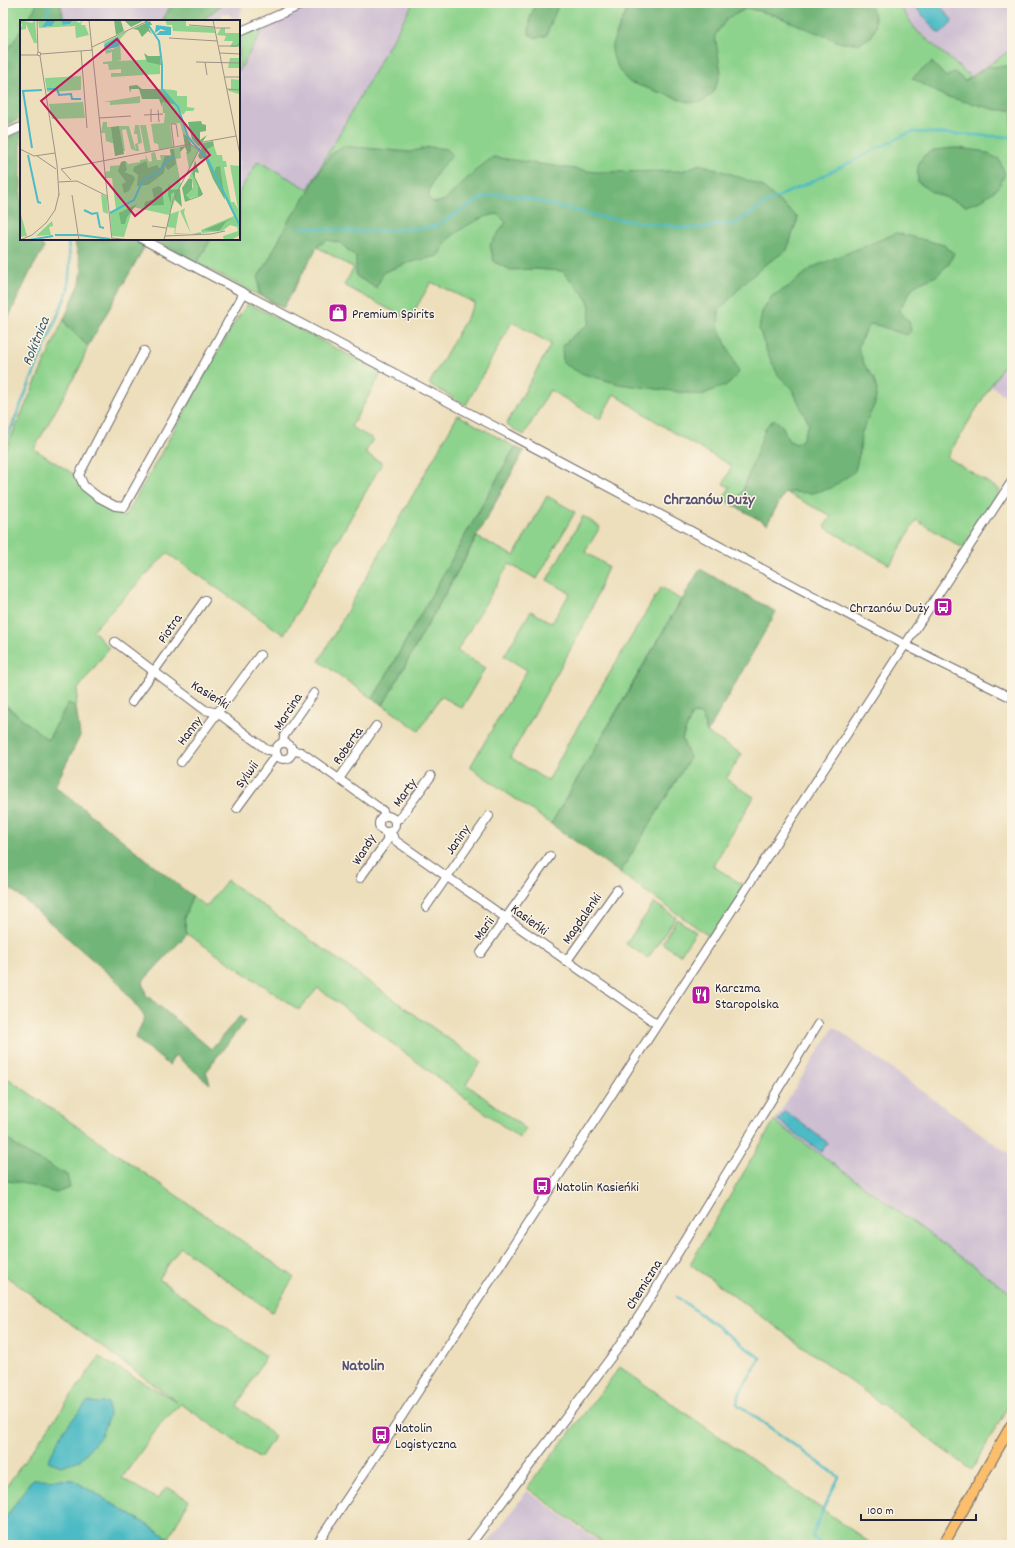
<svg xmlns="http://www.w3.org/2000/svg" width="1015" height="1548" viewBox="0 0 1015 1548" font-family="Dekko,sans-serif">
<style>
.industrial{fill:#cdbed2}
.green{fill:#8ed38d;stroke:#587a64}
.forest{fill:#72b578;stroke:#4a6c5a}
.water{fill:#4dbbc5;stroke:#386e80}
.lines{fill:none;stroke-linecap:round;stroke-linejoin:round}
.stream{stroke:#4dbbc5;stroke-width:2.5}
.minor-casing{stroke:#696468;stroke-width:10}
.major-casing{stroke:#696468;stroke-width:12}
.minor{stroke:#fff;stroke-width:8}
.major{stroke:#fabe6d;stroke-width:10}
.labels{text-anchor:middle;stroke-width:3;stroke-linejoin:round;paint-order:stroke}
.poi-label{font-size:14px;fill:#22223b;stroke:#fcf5e5;text-anchor:start}
.street-label{font-size:14px;fill:#22223b;stroke:#fcf5e5}
.water-label{font-size:15px;font-style:italic;fill:#31586b;stroke:#fcf5e5}
.quarter-label{font-size:16px;font-weight:bold;fill:#595371;stroke:#fcf5e5}
.inset-river{fill:none;stroke:#4dbbc5;stroke-width:2}
.inset-road{fill:none;stroke:#9c9388;stroke-width:1}
.view{fill:#c2185b;fill-opacity:0.15;stroke:#c2185b;stroke-width:2}
.inset-edge{fill:none;stroke:#22223b;stroke-width:2}
</style>
<rect width="100%" height="100%" fill="#fcf5e5"/>
<filter id="ink" filterUnits="userSpaceOnUse"><feTurbulence type="fractalNoise" baseFrequency=".025" numOctaves="2"/><feDisplacementMap in="SourceGraphic" scale="8" xChannelSelector="R" yChannelSelector="G"/><feConvolveMatrix kernelMatrix="1 2 1 2 8 2 1 2 1" color-interpolation-filters="sRGB"/></filter>
<filter id="wash" filterUnits="userSpaceOnUse"><feTurbulence type="fractalNoise" baseFrequency=".012" numOctaves="4" result="noise"/><feDisplacementMap in="SourceGraphic" scale="16" xChannelSelector="R" yChannelSelector="G"/><feGaussianBlur stdDeviation="0.9" result="paint"/><feColorMatrix in="noise" values="0 0 0 0 0 0 0 0 0 0 0 0 0 0 0 0 0 1.4 0 .05"/><feComposite in="paint" operator="in"/></filter>
<g filter="url(#wash)">
<rect width="100%" height="100%" fill="#eddfbc"/>
<g class="industrial">
<polygon points="62,3 243,3 239,19 233,21 229,14 222,13 222,21 55,21"/>
<polygon points="306,3 413,3 308,189 258,161 239,192 239,71 269,19"/>
<polygon points="898,3 1012,3 1012,49 971,77 916,30"/>
<polygon points="1012,351 1012,400 991,386"/>
<polygon points="834,1027 1012,1156 1012,1294 774,1121"/>
<polygon points="527,1491 604,1545 486,1545"/>
</g>
<g class="green">
<polygon points="3,3 38,3 27,21 21,21 21,30 3,58"/>
<polygon points="413,3 898,3 916,30 971,77 1012,49 1012,351 947,457 1000,490 963,548 916,520 890,565 824,527 831,516 785,492 767,524 723,499 730,487 723,484 732,466 685,440 614,394 600,419 550,390 524,435 506,425 551,344 512,322 466,405 429,384 475,303 431,282 409,320 344,285 354,268 317,247 283,308 197,263 211,239 239,239 239,192 258,161 308,189"/>
<polygon points="269,19 239,71 239,32"/>
<polygon points="250,304 382,372 351,427 373,439 365,453 382,463 284,635 167,553 93,630 109,648 78,689 76,707 68,704 48,740 3,703 3,455 64,319 68,327 88,346 80,367 34,449 75,475 103,503 125,517 236,320 247,305"/>
<polygon points="458,415 515,447 373,699 319,661"/>
<polygon points="547,496 575,512 537,579 509,564 457,651 485,668 462,708 441,696 419,731 383,705 477,537 514,556"/>
<polygon points="583,516 600,527 585,552 608,566 588,618 510,757 548,781 568,743 661,587 681,600 551,824 470,767 527,670 504,656 531,611 552,623 570,593 547,580"/>
<polygon points="692,714 702,715 707,733 742,754 726,779 754,797 713,866 743,885 746,889 713,939 620,873 690,758 682,739"/>
<polygon points="227,880 481,1062 466,1084 526,1129 519,1138 318,988 299,1010 187,934 184,918 192,896 206,907"/>
<polygon points="654,903 676,917 648,958 626,944"/>
<polygon points="677,919 696,932 680,955 662,943"/>
<polygon points="3,1075 294,1277 272,1312 180,1247 159,1279 266,1356 237,1406 275,1436 260,1458 181,1404 161,1423 122,1478 157,1499 167,1487 189,1500 169,1538 73,1480 32,1480 3,1522 3,1491 99,1357 176,1401 3,1274"/>
<polygon points="774,1121 1012,1294 1012,1399 972,1470 690,1264"/>
<polygon points="620,1367 873,1545 606,1545 527,1488"/>
</g>
<g class="forest">
<polygon points="38,3 62,3 61,5 64,21 27,21"/>
<polygon points="172,3 224,3 202,21 162,21"/>
<polygon points="536,3 559,3 546,36 536,38 529,34 530,18"/>
<path d="M630,3H869L874,13L876,27L872,36L860,43H842L774,15L747,8L727,19L715,35L721,73L713,93L702,102H688L629,82C621,74 611,58 612,46C612,41 627,11 630,3Z"/>
<polygon points="21,30 21,118 3,128 3,58"/>
<polygon points="932,62 946,77 954,72 965,81 986,67 1012,66 1012,110 997,110 944,96 912,78"/>
<polygon points="21,131 21,239 38,239 44,248 30,272 3,329 3,140"/>
<path d="M343,146L410,152L429,147L447,149L453,155C440,169 429,179 429,199L435,203L445,200L476,170L493,157L595,172L682,171L700,164L731,174L762,186L798,218L787,250L766,264L743,284L719,311L718,327L739,372L729,384L701,395L619,384L580,373L563,363L562,346L574,335L589,324L590,307L587,298L562,271L534,269L511,270L494,262L490,245L506,222L497,214C481,216 459,229 448,240C444,244 441,251 438,256L411,262L384,272L376,288L356,276V257L340,243L326,240L317,247L283,308L259,293L258,277L267,263L289,220L307,195L320,170L333,152Z"/>
<path d="M958,148L981,151L999,159L1005,174L998,188L980,201L966,206L930,191L918,182C914,150 933,149 958,148Z"/>
<path d="M897,233L944,245L954,253L949,264L936,276L914,286L899,310L909,322L911,331L907,335C895,332 884,326 871,324L864,333L858,348L865,366L874,378L877,391L875,403L861,434L860,450L855,471L831,488L813,493L785,492L767,524L733,505L743,490L766,427L774,419L783,427L788,440L796,444L802,440L809,424L792,389L778,375L767,352L759,329L762,312L772,296L788,287L813,267Z"/>
<polygon points="74,239 149,239 88,346 68,327 64,319 80,283 82,269"/>
<polygon points="150,239 211,239 197,263"/>
<polygon points="515,447 524,451 383,705 373,699"/>
<polygon points="700,569 776,612 707,733 702,715 692,714 682,739 690,758 620,873 551,824"/>
<polygon points="3,703 48,740 68,703 76,707 80,736 55,786 192,896 184,918 187,934 143,981 146,995 211,1049 240,1016 245,1021 206,1071 210,1084 175,1055 169,1065 135,1038 145,1017 118,982 14,891 3,884"/>
<polygon points="3,1135 21,1150 67,1175 70,1188 56,1193 25,1184 3,1180"/>
</g>
<g class="water">
<polygon points="912,3 938,3 952,20 951,24 942,33 938,33"/>
<polygon points="785,1111 828,1143 821,1152 778,1120"/>
<polygon points="87,1402 108,1403 109,1415 101,1436 80,1460 61,1466 48,1461 64,1430"/>
<polygon points="32,1479 73,1480 169,1538 165,1545 3,1545 3,1522"/>
</g>
<g class="lines">
<g class="stream">
<polyline points="47,21 49,3"/>
<polyline points="301,227 362,232 434,227 482,198 500,194 521,197 606,218 685,228 706,228 719,224 735,224 766,203 784,194 813,181 906,134 912,132 1012,137"/>
<polyline points="3,448 68,290 70,262 68,239"/>
<polyline points="677,1297 760,1358 738,1396 737,1404 839,1477 825,1505 812,1537 823,1545"/>
</g>
</g>
</g>
<g filter="url(#ink)">
<g class="lines">
<defs>
<g id="minor">
<polyline points="239,32 306,3"/>
<polyline points="3,135 21,127"/>
<polyline points="142,239 913,649 1012,698"/>
<polyline points="144,351 79,475 84,486 98,497 115,506 124,507 244,293"/>
<polyline points="115,642 205,710 218,713 267,750 275,751"/>
<polyline points="132,702 205,600"/>
<circle cx="284" cy="751" r="8"/>
<polyline points="283,743 284,736 314,693"/>
<polyline points="292,751 301,752 378,807 383,811 385,816"/>
<polyline points="181,762 260,655"/>
<polyline points="339,779 376,726"/>
<polyline points="237,808 273,759 277,756"/>
<circle cx="387" cy="824" r="8"/>
<polyline points="395,820 400,818 431,776"/>
<polyline points="390,832 396,841 657,1024"/>
<polyline points="360,878 387,841 387,833"/>
<polyline points="426,907 489,816"/>
<polyline points="481,953 550,856"/>
<polyline points="566,962 617,890"/>
<polyline points="316,1545 387,1439 1012,481"/>
<polyline points="470,1545 615,1352 641,1313 818,1024"/>
</g>
<polyline id="major" points="943,1545 1012,1424"/>
</defs>
<use href="#minor" class="minor-casing"/>
<use href="#major" class="major-casing"/>
<use href="#minor" class="minor"/>
<use href="#major" class="major"/>
</g>
</g>
<defs>
<symbol id="shop-square" viewBox="-11 -11 22 22"><rect x="-9" y="-9" width="18" height="18" rx="4" fill="#b5179e" stroke="#fcf5e5"/><path d="M-5-2.5h2.3a2.7 3.5 0 0 1 5.4 0H5L5.5 6h-11ZM-1.5-2.5h3a1.5 2.3 0 0 0-3 0Z" fill="#fff"/></symbol>
<symbol id="bus-square" viewBox="-11 -11 22 22"><rect x="-9" y="-9" width="18" height="18" rx="4" fill="#b5179e" stroke="#fcf5e5"/><path d="M-5-6H5V4H4V6H2V4H-2V6H-4V4H-5ZM-3.5-4V0h7V-4ZM-3.5 1.2v1.5H-2V1.2ZM2 1.2v1.5H3.5V1.2Z" fill="#fff"/></symbol>
<symbol id="restaurant-square" viewBox="-11 -11 22 22"><rect x="-9" y="-9" width="18" height="18" rx="4" fill="#b5179e" stroke="#fcf5e5"/><path d="M-5-6h1v4h1v-4h1v4h1v-4h1v5L-1.5 .5V6h-2V.5L-5-1ZM5-6V6H3V1.5H1.5Q1.5-4 5-6Z" fill="#fff"/></symbol>
</defs>
<g fill-rule="evenodd">
<use href="#shop-square" x="327" y="302" width="22" height="22"/>
<use href="#bus-square" x="932" y="596" width="22" height="22"/>
<use href="#restaurant-square" x="690" y="984" width="22" height="22"/>
<use href="#bus-square" x="531" y="1175" width="22" height="22"/>
<use href="#bus-square" x="370" y="1424" width="22" height="22"/>
</g>
<g class="labels">
<g class="poi-label">
<text x="352" y="318">Premium Spirits</text>
<text x="929" y="612" text-anchor="end">Chrzanów Duży</text>
<text x="715" y="992">Karczma<tspan x="715" dy="16">Staropolska</tspan></text>
<text x="556" y="1191">Natolin Kasieńki</text>
<text x="395" y="1432">Natolin<tspan x="395" dy="16">Logistyczna</tspan></text>
</g>
<g class="street-label">
<text transform="translate(169 628) rotate(-55)" y="5">Piotra</text>
<text transform="translate(211 694) rotate(32)" y="5">Kasieńki</text>
<text transform="translate(287 711) rotate(-57)" y="5">Marcina</text>
<text transform="translate(189 730) rotate(-53)" y="5">Hanny</text>
<text transform="translate(347 745) rotate(-55)" y="5">Roberta</text>
<text transform="translate(246 774) rotate(-54)" y="5">Sylwii</text>
<text transform="translate(404 792) rotate(-54)" y="5">Marty</text>
<text transform="translate(457 839) rotate(-55)" y="5">Janiny</text>
<text transform="translate(363 849) rotate(-58)" y="5">Wandy</text>
<text transform="translate(581 918) rotate(-55)" y="5">Magdalenki</text>
<text transform="translate(530 919) rotate(36)" y="5">Kasieńki</text>
<text transform="translate(483 928) rotate(-54)" y="5">Marii</text>
<text transform="translate(643 1284) rotate(-58)" y="5">Chemiczna</text>
</g>
<g class="water-label">
<text transform="translate(35 341) rotate(-68)" y="5">Rokitnica</text>
</g>
<g class="quarter-label">
<text x="709" y="504">Chrzanów Duży</text>
<text x="363" y="1370">Natolin</text>
</g>
</g>
<g transform="translate(20 20)">
<rect width="220" height="220" fill="#eddfbc"/>
<path d="M0,0L12,3L15,0L17,23H14L6,4V9L0,10L2,5ZM18,0H27L26,7L32,6L36,0L41,1L43,5L50,4L53,0L60,3L62,0L61,5H65L69,15L56,18L55,6L19,8ZM145,0H170L166,1V6L194,7L195,13L153,11L152,5H147ZM201,8H205V13H220V27H210L213,21H204L206,16L197,15ZM108,11L100,19L101,40L97,41L140,39V54L91,57V53H101V49L89,50L88,44H83V42L92,41V32L86,34L85,30L95,29L83,23ZM210,38H220V48H208ZM61,56V70L27,72L25,58ZM211,59L220,60L219,74L209,71L208,69H211ZM143,69L154,70L157,71V76H167V87L175,88L173,91H166L163,95ZM120,76V83L90,85V82H83ZM63,82L65,98L32,99L29,84ZM142,82L157,85L166,115L163,114L160,103L150,104L153,127L139,130L138,124L134,123L131,104L144,103L145,93H143ZM83,102H87V107H91L95,124L86,121L85,113H81ZM115,105H119L122,123L118,124L119,131H116L115,124L118,123L117,114H114ZM120,105H126L131,131L125,132ZM99,106H109L116,131L111,129L106,109L102,110L105,131H103ZM171,124L179,130L169,149L166,132L171,131ZM194,126L197,135H202L203,141H206L207,147H204L211,182H214L218,189L210,145L220,146V215L211,220H204L203,216L218,211L217,207L210,205L202,211L182,213L181,210L214,196L202,171L201,152L194,153L187,139L186,130ZM160,127L161,138L156,139L161,165L149,195L113,187L104,217L92,216L90,193L96,190L92,158H86L85,152L90,151V146L102,145L101,142L106,141L108,144L120,142V140L126,139L125,134L129,142L132,141L131,133L135,132L137,140H141L140,135H151L150,129ZM173,149L172,154L178,167V176L168,179L166,174L173,167L172,159L169,157ZM81,174L87,177L88,194L83,192ZM165,188L164,193L171,214L181,212L180,210L181,212V214H150H154L155,208L147,207L150,194L159,191L155,213L171,214L160,191ZM0,191L7,216L0,217ZM32,201L33,206L29,207L31,215L16,216Z" fill="#8ed38d"/>
<path d="M94,0H125L111,7L104,0L101,1L104,11L96,15ZM130,1L132,5H129V9L132,14L128,11L122,17L118,10L113,9ZM124,33L128,36H140L141,45L127,42ZM117,65L122,69H140L157,85L142,82V87L139,79H122L119,69H111L110,73L109,66ZM181,101L182,104L186,105V111L180,112V120L187,115L179,127L172,119L168,102ZM99,106L104,134L95,136L91,107ZM163,114L166,115L171,123V131L168,134L165,127L160,132V127L165,126ZM193,121L194,126L186,130L187,138L194,153L196,147L200,146L205,180L193,159L185,138L180,139L178,136L183,123ZM150,129H154L156,144L148,150L145,146L144,153L128,165L117,166L118,155L113,151L114,147L126,141L128,148L137,145L140,149L145,136H151ZM175,140L179,153L175,152V157L183,174L181,176L165,182L162,168L169,158L172,159V169L166,175L170,179L178,176V167L172,154ZM105,141L107,150L104,152L114,156L115,159L109,171L104,173L102,164L106,162L98,151L101,142ZM149,164L151,170L160,169L162,187L155,180L154,172L151,174V184L148,175ZM138,166L142,168L144,185L124,186L125,182L134,179L132,169ZM117,184L107,197L105,204H101L99,193ZM213,198L206,202L199,211L184,210Z" fill="#72b578"/>
<path d="M27,0H53L50,4L43,5L41,1L36,0L32,6L22,7ZM136,5L151,7V15H136L140,11H146L141,9L135,13ZM98,17L99,26L85,30L84,25Z" fill="#4dbbc5"/>
<path class="inset-river" d="M125,0L139,21L142,45V69L158,87L168,117L188,140L220,206M27,69H37L39,75L51,74L52,79H61M12,128L3,71L22,70M8,135L18,182L21,183M64,190L72,194L76,193M77,192L80,207L84,208M90,193L114,180L122,162L141,150L144,144L154,136M35,215H58M59,215L90,219M9,220L33,216"/>
<path class="inset-road" d="M17,0L18,32M69,0L92,220M193,0L220,135M169,5L195,7M195,8H210M149,18L197,21M199,26H217L220,22M72,27L130,0M61,31L67,108M18,32L21,33L20,36L17,35ZM200,33L220,34M21,34L73,30M0,35H17M20,36L37,145L39,175M176,42L220,43M185,42L187,55M205,57H220M207,69L220,70M131,89V102M138,90L139,102M124,95L143,94M79,98L111,96M154,127L151,104H156L158,117M0,129L14,136L35,133M17,136L36,149M51,160L41,149L170,124L179,130M39,162L57,161L87,176M52,175L59,220M132,206L146,208M145,216L191,214L205,211M92,218L111,220M0,220L12,215L26,203L35,190L39,174M144,220L153,180L183,122L216,116"/>
<path class="view" d="M97,19L190,135L115,196L21,81Z"/>
<rect width="220" height="220" class="inset-edge"/>
</g>
<rect width="1015" height="1548" fill="none" stroke="#fcf5e5" stroke-width="16"/>
<path d="M861 1514v6h115v-6" fill="none" stroke="#22223b" stroke-width="2"/>
<text x="867" y="1514" font-size="12" fill="#22223b" stroke="#fcf5e5" stroke-width="3" paint-order="stroke">100 m</text>
</svg>
